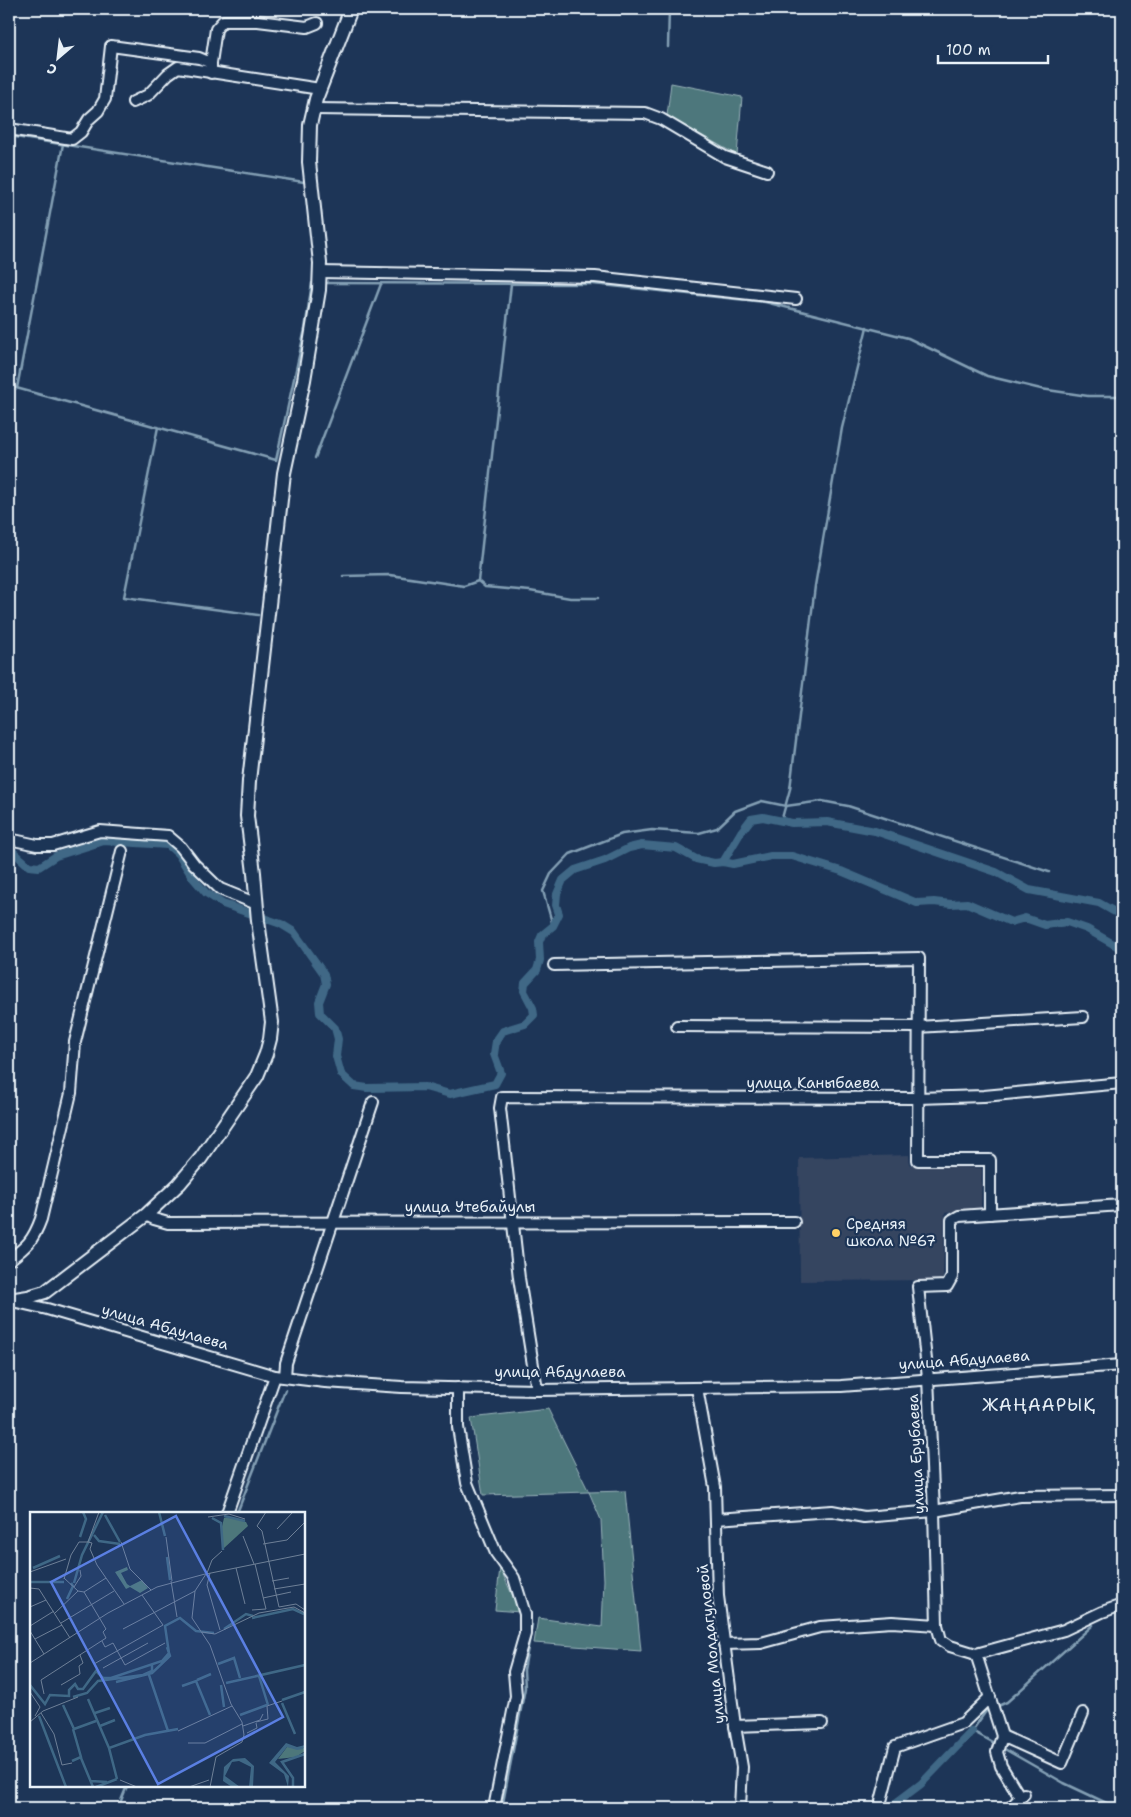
<svg xmlns="http://www.w3.org/2000/svg" width="1131" height="1817" viewBox="0 0 1131 1817" font-family="'Shantell Sans',sans-serif">
<style>
.built{fill:#354461}
.garden{fill:#4d777b;stroke:#9ab4ba}
.lines{fill:none;stroke-linecap:round;stroke-linejoin:round}
.stream{stroke:#839fb4;stroke-width:2.5}
.canal{stroke:#3f6886;stroke-width:8}
.minor-casing{stroke:#e8f1f8;stroke-width:14}
.major-casing{stroke:#e8f1f8;stroke-width:16}
.minor{stroke:#1d3557;stroke-width:10}
.major{stroke:#1d3557;stroke-width:12}
.poi-dot{fill:#ffd166;stroke:#1d3557;stroke-width:2}
.labels{text-anchor:middle;stroke-width:4.5;stroke-linejoin:round;paint-order:stroke}
.street-label{font-size:15px;fill:#e8f1f8;stroke:#1d3557}
.poi-label{font-size:15px;fill:#e8f1f8;stroke:#1d3557;text-anchor:start}
.quarter-label{font-size:18px;letter-spacing:1px;fill:#e8f1f8;stroke:#1d3557}
.inset-river{fill:none;stroke:#3f6886;stroke-width:2.5}
.inset-road{fill:none;stroke:#6e8097;stroke-width:1}
.view{fill:#5a7fe2;fill-opacity:0.15;stroke:#5a7fe2;stroke-width:2.5}
.inset-edge{fill:none;stroke:#e8f1f8;stroke-width:2.5}
</style>
<rect width="100%" height="100%" fill="#1d3557"/>
<filter id="ink" filterUnits="userSpaceOnUse"><feTurbulence type="fractalNoise" baseFrequency=".02" numOctaves="2"/><feDisplacementMap in="SourceGraphic" scale="10" xChannelSelector="R" yChannelSelector="G"/><feConvolveMatrix kernelMatrix="1 2 1 2 8 2 1 2 1" color-interpolation-filters="sRGB"/></filter>
<g filter="url(#ink)">
<polygon class="built" points="909,1155 910,1165 982,1168 981,1208 945,1213 943,1280 800,1281 799,1158"/>
<g class="garden">
<polygon points="671,83 742,97 737,155 667,116"/>
<polygon points="548,1409 589,1492 625,1491 641,1651 534,1643 538,1618 602,1627 604,1580 601,1520 589,1492 483,1495 471,1418"/>
<polygon points="500,1568 520,1612 495,1610"/>
</g>
<g class="lines">
<g class="stream">
<polyline points="668,47 669,9"/>
<polyline points="9,136 304,182"/>
<polyline points="323,283 593,284 765,302 908,338 987,376 1041,389 1088,396 1122,396"/>
<polyline points="511,284 478,581 485,587 530,591 570,598 598,598"/>
<polyline points="9,386 276,460 305,329 312,283 315,283"/>
<polyline points="17,388 63,144"/>
<polyline points="158,427 124,597 258,615"/>
<polyline points="315,458 381,284"/>
<polyline points="343,576 390,575 464,586 478,581"/>
<polyline points="781,822 790,789 815,586 842,428 867,327"/>
<polyline points="553,926 543,891 551,874 570,854 622,834 652,830 699,833 717,828 735,811 762,801 786,806 822,801 848,806 1049,872"/>
<polyline points="237,1513 285,1390"/>
<polyline points="996,1707 1007,1702 1093,1625"/>
<polyline points="991,1709 986,1711 972,1731 996,1744"/>
<polyline points="1001,1747 1064,1783 1117,1808"/>
<polyline points="118,1808 127,1786"/>
<polyline points="502,1808 525,1688 524,1670 532,1625"/>
</g>
<g class="canal">
<polyline points="9,848 29,866 39,867 56,856 104,841 168,845 178,854 193,878 206,893 223,904 281,924 294,932 324,974 326,984 319,1002 320,1013 335,1028 338,1039 336,1056 341,1074 354,1086 367,1088 425,1087 450,1094 495,1084 501,1073 494,1054 496,1041 503,1031 525,1024 534,1015 533,1008 524,991 525,983 537,970 540,960 539,942 542,935 553,926 559,914 556,905 557,894 563,880 575,870 605,860 629,848 642,845 676,848 696,859 714,863 723,862 733,864 771,856 792,856 841,871 917,903 934,902 951,904 967,903 1011,922 1025,918 1045,925 1067,922 1087,929 1122,949"/>
<polyline points="723,862 741,832 751,819 763,817 792,823 827,822 875,831 996,872 1029,890 1099,903 1122,916"/>
<polyline points="889,1808 921,1784 972,1731"/>
</g>
<defs>
<g id="minor">
<polyline points="211,63 216,29 223,21 258,21 307,27 317,23"/>
<polyline points="133,102 148,95 168,74 178,67 320,89"/>
<polyline points="314,109 645,113 661,119 725,157 767,171"/>
<polyline points="9,129 72,139 81,132 89,119 98,111 105,99 111,46 199,58 211,63 211,73"/>
<polyline points="320,272 595,277 796,299"/>
<polyline points="9,839 37,845 53,845 100,831 168,836 181,847 194,864 220,889 257,904"/>
<polyline points="554,965 919,958 918,1160 990,1160 990,1214"/>
<polyline points="677,1026 918,1027 1083,1017"/>
<polyline points="146,1215 154,1219 168,1223 794,1222"/>
<path d="M9,1260C27,1246 33,1241 41,1219L71,1093L75,1042L122,851"/>
<polyline points="12,1301 47,1309 275,1376 325,1382 402,1387 537,1390 841,1386 1122,1365"/>
<polyline points="285,1377 286,1363 373,1102"/>
<polyline points="458,1388 458,1427 467,1483 496,1553 514,1578 525,1614 525,1634 514,1672 516,1696 494,1808"/>
<polyline points="697,1388 715,1487 718,1596 735,1726 742,1767 740,1808"/>
<polyline points="537,1390 519,1278 500,1108 502,1097 917,1098 984,1096 1122,1083"/>
<polyline points="227,1513 275,1376"/>
<polyline points="716,1519 832,1511 864,1517 934,1511 1020,1496 1122,1495"/>
<polyline points="724,1644 761,1643 820,1627 892,1622 937,1625"/>
<polyline points="976,1654 950,1646 941,1640 937,1625 934,1511 928,1378 918,1287 947,1286 952,1277 952,1220 959,1216 1122,1205"/>
<polyline points="735,1726 822,1723"/>
<polyline points="1002,1736 1062,1763 1083,1713"/>
<polyline points="1020,1797 1001,1766 997,1752 1002,1736 976,1654 1064,1630 1102,1612 1122,1605"/>
<polyline points="881,1801 895,1747 963,1723 990,1697"/>
<polyline points="1010,1808 1024,1794"/>
</g>
<polyline id="major" points="9,1300 28,1297 45,1292 146,1215 179,1184 201,1158 257,1076 266,1054 270,1039 272,1022 258,921 254,873 247,816 249,781 284,473 304,380 319,290 320,263 309,162 310,125 316,99 351,9"/>
</defs>
<use href="#minor" class="minor-casing"/>
<use href="#major" class="major-casing"/>
<use href="#minor" class="minor"/>
<use href="#major" class="major"/>
</g>
</g>
<circle class="poi-dot" cx="836" cy="1233" r="5"/>
<g class="labels">
<g class="street-label">
<text x="813" y="1088">улица Каныбаева</text>
<text x="470" y="1212">улица Утебайулы</text>
<text transform="translate(165 1327) rotate(16)" y="5">улица Абдулаева</text>
<text transform="translate(964 1360) rotate(-4)" y="5">улица Абдулаева</text>
<text x="560" y="1377">улица Абдулаева</text>
<text transform="translate(916 1454) rotate(-93)" y="5">улица Ерубаева</text>
<text transform="translate(711 1644) rotate(-96)" y="5">улица Молдагуловой</text>
</g>
<g class="poi-label">
<text x="846" y="1229">Средняя<tspan x="846" dy="17">школа №67</tspan></text>
</g>
<g class="quarter-label">
<text x="1039" y="1411">ЖАҢААРЫҚ</text>
</g>
</g>
<g transform="translate(30 1512)">
<rect width="275" height="275" fill="#1d3557"/>
<path d="M257,235L275,236V239L266,245L248,247Z" fill="#4d777b"/>
<path d="M199,5L216,10L218,14L193,37L191,19L194,6Z" fill="#4d777b"/>
<path d="M97,55L98,58L91,61L97,72L100,74L112,68L118,76L110,81L100,75L96,77L85,60Z" fill="#4d777b"/>
<path d="M256,231L267,235L275,233L273,237L267,238L257,235L245,250L259,264L258,275L254,262L239,251ZM203,247L215,246L224,254L223,275H219L221,255L209,249L202,250L195,264L210,275H202L193,269L194,255Z" fill="#3f6886"/>
<path class="inset-river" d="M129,0L135,24M75,3L90,30M194,4L215,9M182,6L191,11L193,38M64,23L69,29L90,32M50,25L56,7L53,0M137,45L140,68M3,56L30,44M0,70H34M44,71L52,43L73,0M37,87L43,74L41,71M222,106L263,97L274,102M194,117L216,102L223,104M188,152L204,146L210,166M118,160L138,219M229,164L238,193M167,168L181,162M86,170L122,161L140,144L137,135M196,171L275,153M0,173L15,192L20,183L39,184V178L45,172L48,177H53L66,159L73,166H81L132,149L139,141L135,114L150,106L166,119L184,121M191,173L194,195M152,174L166,169L180,203M43,185L57,181L68,169L113,163L122,159V152M58,187L79,236M252,188L275,180M252,191L265,222M33,193L44,217M65,201L80,196M210,203L237,193M9,204L36,275M70,214L85,208M44,217L66,209M51,246L63,275M42,249L51,245L43,217M87,267L79,236L115,223L148,217M61,269L77,270M66,275L87,267M263,275V266L252,250L275,242"/>
<path class="inset-road" d="M236,0L227,14L232,19L249,95L266,92L275,98M178,5L199,2L215,7M247,17L263,0M213,24L224,52M136,25L142,69M58,30L62,31L60,37L67,53L94,92M91,30L100,57L121,78M233,32L257,28L275,10M206,56L215,92M0,60L36,47M177,61L182,48L192,39M180,61L177,73L190,118M34,67L41,43L49,30H58L69,0M141,69L147,105M242,69L259,66M44,75L51,64L50,58M0,76L9,77L40,126M244,77L275,72M54,80L76,66M233,86L261,80M0,95L16,88M222,98L236,97L225,52M25,101L48,79L34,66M31,111L84,79M0,114L24,99M93,117L165,79M0,119L14,142M172,120L185,122L229,101L264,95L275,101M5,127L32,113M72,129L75,135L83,131L95,153L135,131M0,151L78,101L127,75L175,62M64,152L133,113L112,83M73,156L118,131M31,173L50,162L49,154L53,151L50,143M0,180L10,195L5,204M14,182L11,168L76,126L73,120L76,117L54,80L48,79M11,201L24,222L32,253L42,251M0,210L13,199L48,185M226,210L238,207L237,194L252,189M213,214L230,208L233,202M148,219L202,194M217,221L227,216L226,211M158,231H175L212,212M90,268L107,275M159,275L179,268M180,275L186,245L212,230L214,223L212,210L201,192L180,133L162,106L165,79L176,62L275,42"/>
<path class="view" d="M146,4L253,205L128,272L21,70Z"/>
<rect width="275" height="275" class="inset-edge"/>
</g>
<rect width="1131" height="1817" fill="none" stroke="#1d3557" stroke-width="30"/>
<rect x="15" y="15" width="1101" height="1787" fill="none" stroke="#e8f1f8" stroke-width="2" filter="url(#ink)"/>
<g transform="translate(58 58) rotate(208)" stroke="#1d3557" stroke-width="4" paint-order="stroke">
<path d="M0-4L9 19L0 12L-9 19Z" fill="#e8f1f8"/>
<text y="-8" font-size="14" font-weight="bold" text-anchor="middle" fill="#e8f1f8">С</text>
</g>
<path d="M938 55v8h110v-8" fill="none" stroke="#e8f1f8" stroke-width="2.5"/>
<text x="946" y="55" font-size="15" fill="#e8f1f8" stroke="#1d3557" stroke-width="4" paint-order="stroke">100 m</text>
</svg>
